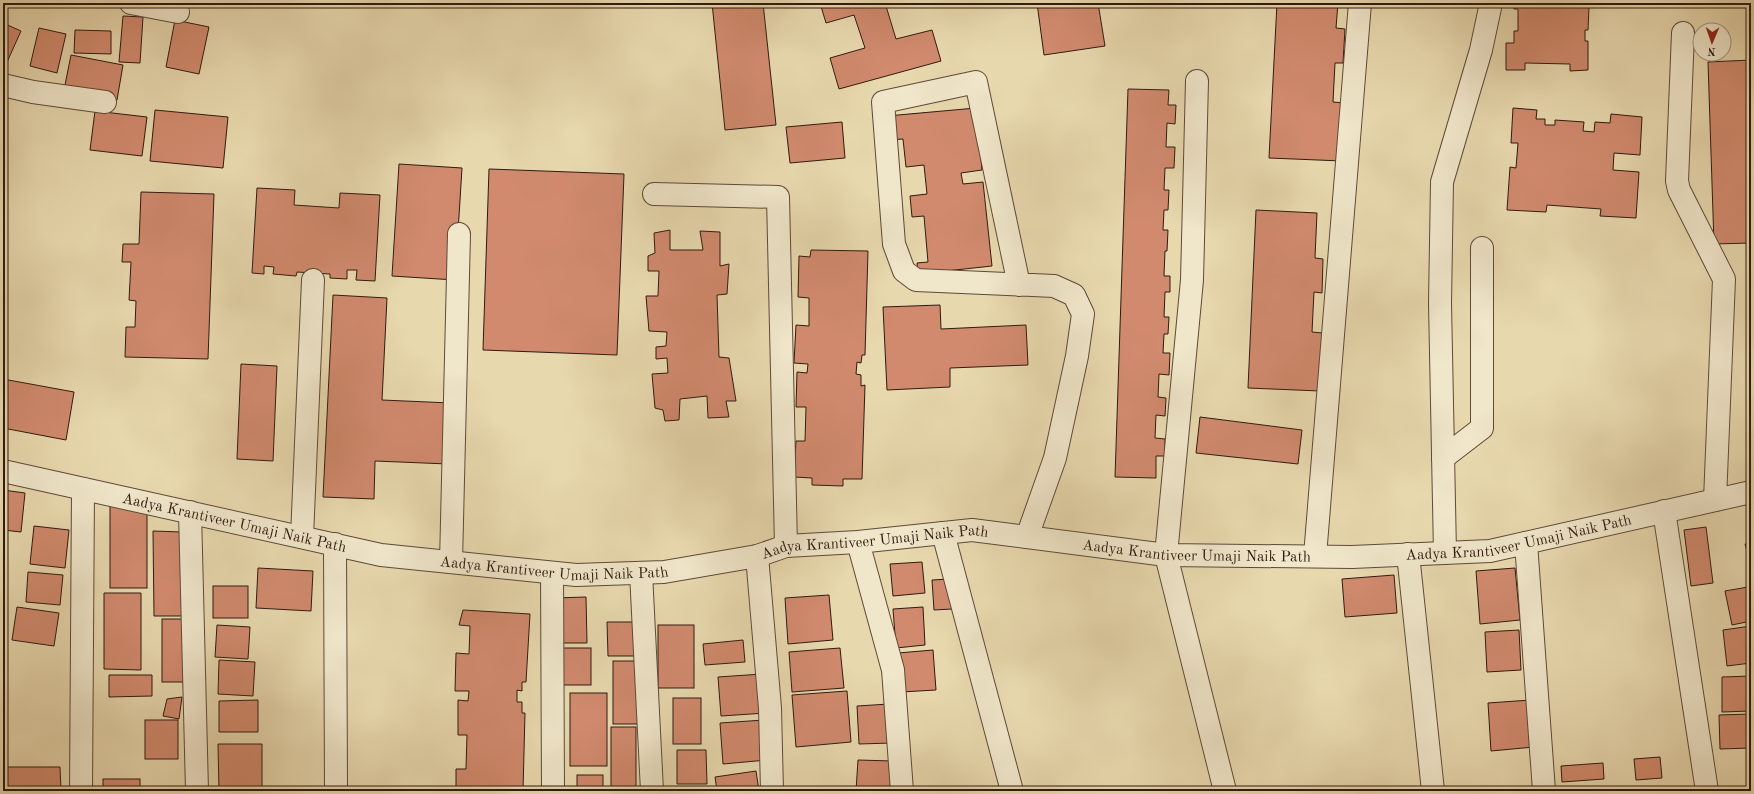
<svg xmlns="http://www.w3.org/2000/svg" width="1754" height="794" viewBox="0 0 1754 794" font-family="'Old Standard TT',serif">
<style>
.building{fill:#d18a6e;stroke:#2f1a10}
.lines{fill:none;stroke-linecap:round;stroke-linejoin:round}
.minor-casing{stroke:#5d4a38;stroke-width:24}
.minor{stroke:#f0e6ca;stroke-width:22}
.labels{text-anchor:middle;stroke-width:3;stroke-linejoin:round;paint-order:stroke}
.street-label{font-size:15px;fill:#2f1a10;stroke:#f0e6ca}
</style>
<rect width="100%" height="100%" fill="#e8d8ae"/>
<filter id="stains"><feTurbulence type="fractalNoise" baseFrequency=".005" numOctaves="4"/><feColorMatrix values="0 0 0 0 .2 0 0 0 0 .09 0 0 0 0 .02 0 0 0 .5 -.17"/></filter>
<radialGradient id="worn" r=".72"><stop offset=".6" stop-color="#630" stop-opacity="0"/><stop offset="1" stop-color="#630" stop-opacity=".3"/></radialGradient>
<g class="building">
<polygon points="712,3 763,3 776,125 725,130"/>
<polygon points="820,3 896,3 886,6 896,39 932,30 941,61 839,89 830,58 865,48 854,15 826,23"/>
<polygon points="1037,3 1098,3 1105,46 1044,55"/>
<polygon points="1277,3 1338,3 1336,28 1345,29 1343,63 1335,63 1333,102 1344,103 1342,161 1269,158"/>
<polygon points="1514,3 1584,3 1584,7 1589,7 1588,30 1585,30 1585,41 1588,41 1588,70 1570,71 1570,64 1525,63 1525,70 1506,70 1506,43 1514,43 1514,31 1518,31 1518,9 1514,9"/>
<polygon points="123,16 143,17 140,63 119,62"/>
<polygon points="175,20 209,27 199,74 166,67"/>
<polygon points="3,23 21,31 3,71"/>
<polygon points="39,28 66,34 57,73 30,66"/>
<polygon points="75,30 111,31 111,54 74,53"/>
<polygon points="71,55 123,65 117,100 64,90"/>
<polygon points="1751,60 1751,243 1714,244 1708,62"/>
<polygon points="1128,89 1169,90 1168,105 1176,105 1175,124 1167,123 1166,147 1175,147 1174,168 1165,168 1164,190 1169,190 1168,210 1164,210 1163,230 1168,230 1167,251 1165,251 1164,276 1170,276 1170,292 1165,292 1164,317 1169,317 1168,334 1164,334 1163,353 1170,353 1169,375 1159,374 1158,397 1166,398 1165,416 1156,415 1155,438 1165,439 1165,456 1156,456 1156,478 1115,477"/>
<polygon points="976,108 982,170 961,173 963,184 983,182 992,266 918,274 917,263 928,262 924,216 912,217 910,196 927,194 924,165 906,167 903,139 889,140 887,116"/>
<polygon points="1513,108 1537,110 1536,119 1545,119 1545,125 1555,125 1555,120 1584,122 1583,131 1594,132 1595,122 1610,123 1611,114 1642,117 1640,155 1614,153 1613,170 1639,172 1636,218 1600,216 1601,209 1547,205 1546,212 1507,210 1510,167 1516,168 1518,143 1511,143"/>
<polygon points="155,110 228,117 223,168 150,161"/>
<polygon points="95,111 147,117 142,156 90,150"/>
<polygon points="842,122 845,158 790,163 786,127"/>
<polygon points="399,164 462,168 455,280 392,276"/>
<polygon points="489,169 624,174 617,355 483,350"/>
<polygon points="257,188 295,190 294,205 339,208 340,193 380,195 375,281 356,280 357,270 347,270 347,279 330,278 330,274 297,272 296,276 273,274 274,267 264,266 264,274 252,273"/>
<polygon points="141,192 214,194 208,359 125,357 126,327 135,327 136,301 129,300 131,262 122,262 123,244 139,244"/>
<polygon points="1256,210 1317,213 1315,258 1323,259 1322,293 1314,292 1312,332 1323,333 1320,391 1248,388"/>
<polygon points="670,230 670,250 703,250 700,231 720,232 720,266 729,264 727,294 717,295 719,357 729,358 736,401 726,401 729,417 708,418 707,396 680,399 679,420 665,421 663,410 655,408 652,374 668,373 667,358 656,359 656,347 666,346 667,332 649,331 646,296 658,296 659,271 648,271 648,256 655,253 654,233"/>
<polygon points="811,250 868,251 865,355 862,355 861,363 857,362 856,374 861,375 861,386 865,385 862,479 843,479 843,486 812,485 812,478 794,477 796,441 805,441 806,407 796,407 797,372 807,373 808,364 794,363 796,325 809,326 809,298 798,297 799,256 810,257"/>
<polygon points="333,295 387,298 382,400 451,403 448,464 375,461 374,499 323,497"/>
<polygon points="940,305 941,329 1026,325 1028,365 950,368 950,387 887,390 883,307"/>
<polygon points="241,364 277,366 273,461 237,459"/>
<polygon points="3,379 74,392 66,440 3,428"/>
<polygon points="1200,417 1302,430 1298,464 1196,453"/>
<polygon points="3,490 25,493 21,532 3,530"/>
<rect x="110" y="504" width="37" height="84"/>
<polygon points="34,526 69,530 65,568 30,564"/>
<polygon points="1706,527 1713,583 1691,586 1684,530"/>
<polygon points="153,531 182,532 183,616 154,616"/>
<polygon points="1751,543 1751,566 1745,544"/>
<polygon points="922,562 925,593 893,596 890,564"/>
<polygon points="258,568 313,571 311,611 256,608"/>
<polygon points="1515,568 1520,620 1480,624 1476,571"/>
<polygon points="28,572 63,575 60,605 26,602"/>
<polygon points="1394,575 1397,613 1345,617 1342,579"/>
<polygon points="950,579 952,609 934,610 932,580"/>
<rect x="213" y="586" width="35" height="32"/>
<polygon points="1748,587 1751,604 1751,621 1732,625 1725,591"/>
<polygon points="104,593 141,593 141,670 104,669"/>
<polygon points="829,595 833,640 788,644 785,598"/>
<polygon points="586,597 587,643 555,643 554,598"/>
<polygon points="17,607 59,613 54,646 12,640"/>
<polygon points="923,607 925,645 896,648 893,609"/>
<polygon points="463,610 530,614 526,682 522,682 522,691 517,690 517,702 522,702 522,713 525,713 523,791 456,791 456,769 466,769 467,735 458,735 458,700 468,701 469,691 455,691 456,653 469,654 470,626 459,625"/>
<rect x="162" y="619" width="28" height="63"/>
<polygon points="607,622 636,622 636,656 608,656"/>
<polygon points="217,625 250,627 248,659 215,657"/>
<rect x="658" y="625" width="36" height="63"/>
<polygon points="1751,626 1751,663 1727,666 1723,630"/>
<polygon points="1519,630 1521,670 1487,672 1485,632"/>
<polygon points="743,640 745,662 705,665 703,644"/>
<rect x="553" y="648" width="38" height="37"/>
<polygon points="840,648 844,688 792,692 789,652"/>
<polygon points="933,650 936,690 901,692 898,653"/>
<polygon points="219,660 255,662 253,696 218,694"/>
<rect x="613" y="661" width="25" height="63"/>
<polygon points="762,674 766,713 721,716 718,677"/>
<polygon points="109,675 152,675 152,696 109,697"/>
<polygon points="1751,676 1751,711 1722,712 1722,677"/>
<polygon points="847,691 851,742 796,747 792,695"/>
<rect x="570" y="693" width="37" height="73"/>
<polygon points="182,697 179,719 163,716 167,699"/>
<rect x="673" y="698" width="28" height="46"/>
<polygon points="258,700 258,732 219,732 219,701"/>
<polygon points="1531,700 1534,747 1491,751 1488,703"/>
<polygon points="889,704 891,743 859,744 857,706"/>
<polygon points="1751,714 1751,748 1720,749 1719,715"/>
<rect x="145" y="720" width="33" height="39"/>
<polygon points="764,720 767,760 723,764 720,723"/>
<rect x="611" y="727" width="25" height="62"/>
<polygon points="218,744 262,744 262,791 219,791"/>
<polygon points="677,750 706,750 707,784 677,784"/>
<polygon points="1660,757 1662,778 1636,780 1634,759"/>
<polygon points="858,760 892,761 890,791 856,791"/>
<polygon points="1603,763 1604,779 1562,782 1561,766"/>
<polygon points="3,767 60,767 61,791 3,791"/>
<polygon points="756,771 759,791 717,791 715,777"/>
<rect x="577" y="775" width="26" height="16"/>
<rect x="103" y="779" width="37" height="12"/>
<polygon points="711,788 711,791 665,791 665,789"/>
</g>
<g class="lines">
<defs>
<g id="minor">
<polyline points="131,3 178,12"/>
<polyline points="1683,33 1677,181 1679,190 1724,279 1715,500"/>
<polyline points="1197,81 1192,280 1166,555 1225,791"/>
<polyline points="3,85 33,92 105,102"/>
<polyline points="654,194 778,197 786,546"/>
<polyline points="1019,285 976,82 883,102 894,244 904,271 916,280 1054,286 1074,295 1083,314 1077,356 1055,458 1027,537"/>
<polyline points="1443,458 1482,428 1482,248"/>
<path id="s1" d="M3,471L381,555L576,575L664,572L757,556L786,546L858,542L972,530L1166,555L1352,557L1490,551L1751,492"/>
<polyline points="1664,511 1707,791"/>
<polyline points="190,512 197,791"/>
<polyline points="943,533 1012,791"/>
<polyline points="302,537 313,280"/>
<polyline points="858,542 893,670 902,791"/>
<polyline points="1526,543 1544,791"/>
<polyline points="335,544 336,791"/>
<polyline points="1445,553 1440,303 1442,182 1481,50 1491,3"/>
<polyline points="1408,554 1433,791"/>
<polyline points="757,556 770,708 772,791"/>
<polyline points="1315,556 1360,3"/>
<polyline points="451,562 459,234"/>
<polyline points="552,573 553,791"/>
<polyline points="641,573 652,791"/>
<polyline points="81,791 83,489"/>
</g>
</defs>
<use href="#minor" class="minor-casing"/>
<use href="#minor" class="minor"/>
</g>
<g class="labels">
<g class="street-label">
<text dy="5" stroke="none"><textPath href="#s1" startOffset="237">Aadya Krantiveer Umaji Naik Path</textPath></text>
<text dy="5" stroke="none"><textPath href="#s1" startOffset="1533">Aadya Krantiveer Umaji Naik Path</textPath></text>
<text dy="5" stroke="none"><textPath href="#s1" startOffset="885">Aadya Krantiveer Umaji Naik Path</textPath></text>
<text dy="5" stroke="none"><textPath href="#s1" startOffset="1209">Aadya Krantiveer Umaji Naik Path</textPath></text>
<text dy="5" stroke="none"><textPath href="#s1" startOffset="561">Aadya Krantiveer Umaji Naik Path</textPath></text>
</g>
</g>
<rect width="1754" height="794" fill="none" stroke="#e8d8ae" stroke-width="16"/>
<rect x="4" y="4" width="1746" height="786" fill="none" stroke="#2f1a10" stroke-width="2"/>
<rect x="8" y="8" width="1738" height="778" fill="none" stroke="#2f1a10"/>
<g transform="translate(1712 42) rotate(182)"><circle r="19" fill="#f0e6ca" stroke="#a39480"/>
<path d="M0-3L7 15L0 10L-7 15Z" fill="#8f2418"/>
<text y="-6" font-size="11" font-weight="bold" text-anchor="middle" fill="#2f1a10">N</text>
</g>
<rect width="100%" height="100%" filter="url(#stains)"/>
<rect width="100%" height="100%" fill="url(#worn)"/>
</svg>
